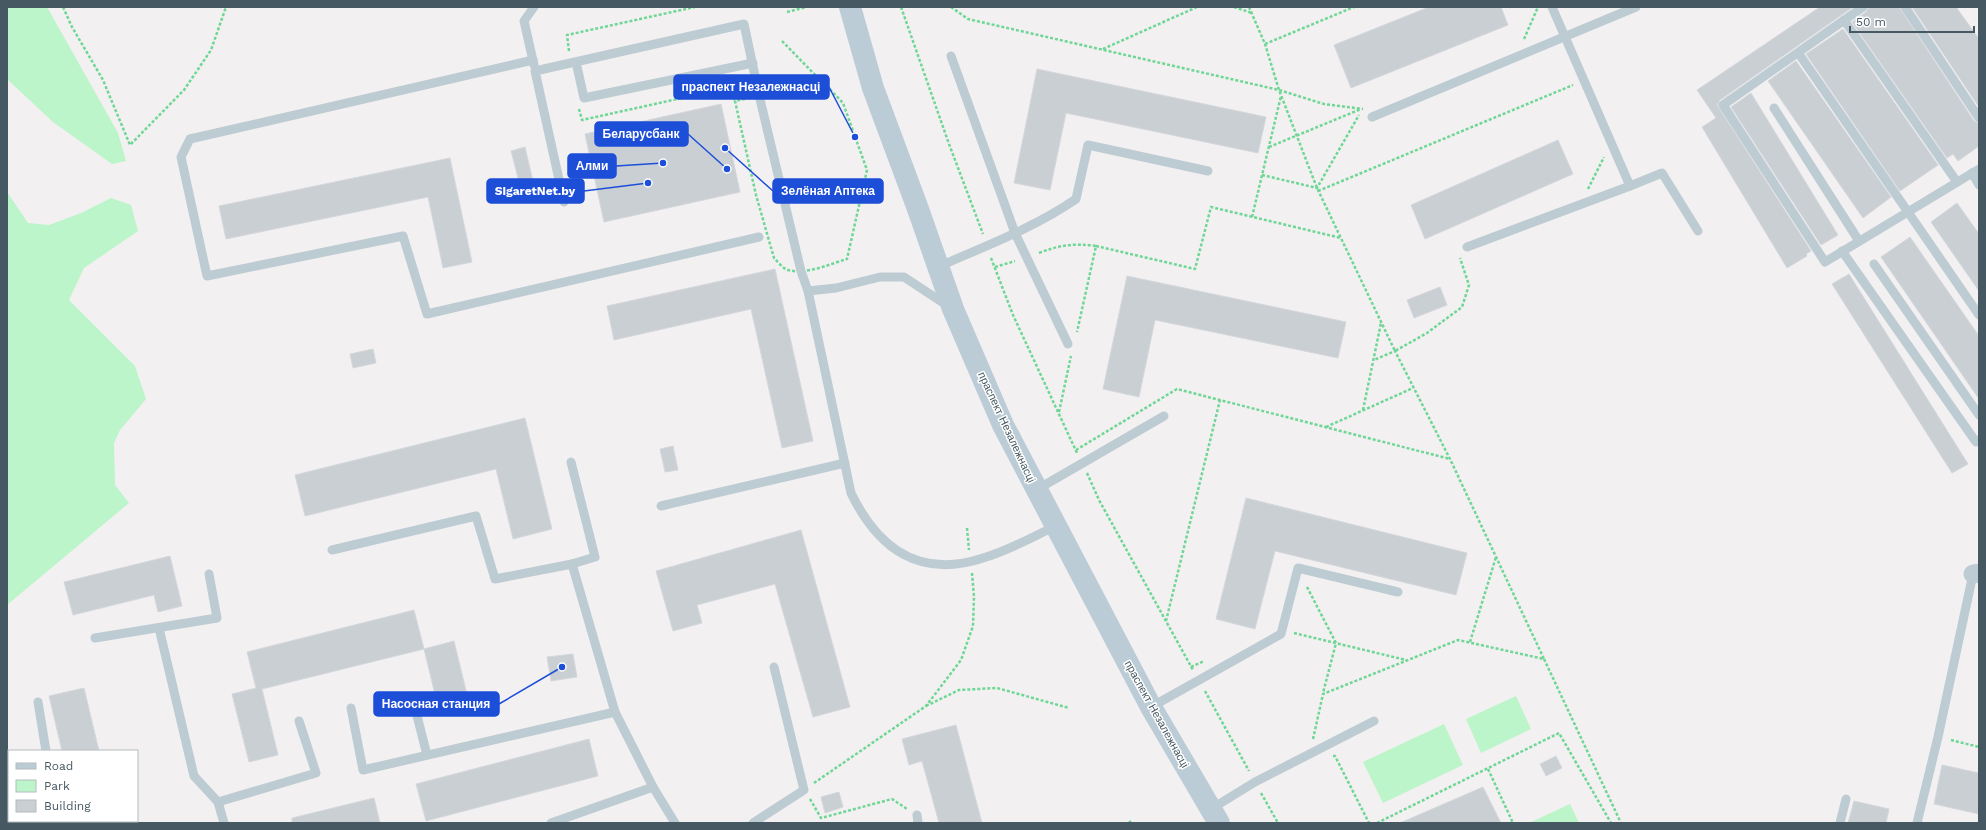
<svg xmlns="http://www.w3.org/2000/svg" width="1986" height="830" viewBox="0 0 1986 830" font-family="'Work Sans',sans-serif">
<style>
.green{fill:#bbf5c9}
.building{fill:#cacfd4;stroke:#d4d8dd}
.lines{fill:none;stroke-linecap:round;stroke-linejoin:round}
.path{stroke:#6fd795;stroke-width:2.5;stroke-dasharray:3 2;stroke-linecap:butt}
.service{stroke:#bdcbd2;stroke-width:9}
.minor{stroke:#bdcbd2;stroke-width:19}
.secondary{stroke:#bcccd6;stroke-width:22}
.labels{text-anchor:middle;stroke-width:3;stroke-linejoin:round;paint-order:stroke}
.street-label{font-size:11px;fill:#465861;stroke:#fff}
.leader{fill:none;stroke:#1d4ed8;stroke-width:1.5}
.callout-dot{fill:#1d4ed8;stroke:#fff;stroke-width:1.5}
.callout{fill:#1d4ed8;stroke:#1d4ed8;stroke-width:1.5}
.callout-label{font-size:12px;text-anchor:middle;font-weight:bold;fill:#fff}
</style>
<rect width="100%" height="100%" fill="#f3f0f1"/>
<g class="green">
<polygon points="7,7 47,7 118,133 126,161 112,164 53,122 7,79"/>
<polygon points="7,192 28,223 49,225 81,213 111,198 131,205 138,231 84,268 69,300 135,366 146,399 120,430 114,443 115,485 129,503 7,605"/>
<polygon points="1516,696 1531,729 1481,753 1466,719"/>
<polygon points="1444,724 1463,765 1383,803 1363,762"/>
<polygon points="1570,804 1579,823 1529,823"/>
</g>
<g class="building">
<polygon points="1429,7 1501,7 1508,25 1351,88 1334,45"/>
<polygon points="1820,7 1853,7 1720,100 1717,105 1811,251 1806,254 1807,256 1787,268 1702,127 1716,118 1697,90"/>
<polygon points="1869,7 1899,7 1974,121 1979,124 1979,146 1958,161 1953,154 1947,158 1852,22 1866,12"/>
<polygon points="1912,7 1956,7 1979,39 1979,107"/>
<polygon points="1843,29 1938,165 1900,191 1806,54"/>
<polygon points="1796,61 1891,197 1863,218 1768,81"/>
<polygon points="1037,69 1266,117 1258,153 1066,113 1050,190 1014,183"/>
<polygon points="1751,93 1838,235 1821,245 1731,107"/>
<polygon points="721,104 740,192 604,222 585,134"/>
<polygon points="1558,140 1573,174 1425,239 1411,205"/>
<polygon points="525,147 536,194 523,197 511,151"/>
<polygon points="450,158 472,262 443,268 428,197 226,239 219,206"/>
<polygon points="1957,203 1979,234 1979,291 1931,222"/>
<polygon points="1910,237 1979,336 1979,399 1881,257"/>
<polygon points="775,269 813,441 782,448 751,309 614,340 607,306"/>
<polygon points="1849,274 1968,464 1952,473 1832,284"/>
<polygon points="1127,276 1346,322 1338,358 1155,320 1139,397 1103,389"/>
<polygon points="1440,287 1447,305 1414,318 1407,300"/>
<polygon points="373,349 376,363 353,368 350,354"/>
<polygon points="525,418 552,529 513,539 496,469 305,516 295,475"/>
<polygon points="673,446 678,470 665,472 660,449"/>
<polygon points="1246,498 1467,553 1456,595 1275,551 1255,629 1216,619"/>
<polygon points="801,530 850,707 813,717 775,584 697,605 702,623 673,631 656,571"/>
<polygon points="170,556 182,606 158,612 154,595 73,615 64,582"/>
<polygon points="414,610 424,649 262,689 278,755 249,762 232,694 256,688 247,652"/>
<polygon points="454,641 470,707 440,715 424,649"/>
<polygon points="573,654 577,677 551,681 547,657"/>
<polygon points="84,688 99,751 62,751 49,696"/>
<polygon points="956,725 982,823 939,823 922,761 909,765 902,739"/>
<polygon points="589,739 598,776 426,821 416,784"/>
<polygon points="1556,756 1562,768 1546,776 1540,764"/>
<polygon points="1942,765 1979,773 1979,814 1934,804"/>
<polygon points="1483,787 1501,823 1400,823"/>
<polygon points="839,792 843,807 825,813 821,797"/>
<polygon points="374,798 380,823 292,823 292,818"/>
<polygon points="1854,801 1889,809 1886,823 1848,823"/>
</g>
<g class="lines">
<g class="path">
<polyline points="63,7 72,27 103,80 130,145 184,90 211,50 226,7"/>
<polyline points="901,7 949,144 983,234"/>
<polyline points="951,7 968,19 1279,90 1324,104 1363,109"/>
<polyline points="1234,7 1252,13"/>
<polyline points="1249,7 1265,44 1279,90 1317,188 1395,351 1427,333 1462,307 1469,285 1460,258"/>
<polyline points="787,12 806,7"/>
<polyline points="1524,39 1538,7"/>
<polyline points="782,41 822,82"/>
<polyline points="1265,44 1354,7"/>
<polyline points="1103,49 1197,7"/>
<polyline points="569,51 567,35 695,7"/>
<path d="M823,82L843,103L867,170L847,259C830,264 806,275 788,270C782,268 778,262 774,258L756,195L735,101Z"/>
<polyline points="579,109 582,120 732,87 735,101"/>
<polyline points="1269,147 1361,109"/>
<polyline points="1262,175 1317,188 1359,115"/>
<polyline points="1588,189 1604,157"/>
<polyline points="1318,191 1573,85"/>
<polyline points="1252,217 1281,96"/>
<polyline points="1096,246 1195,269 1211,207 1341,238"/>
<path d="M1039,253C1059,245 1075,243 1096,246L1077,332"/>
<polyline points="991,258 1013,315 1077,453"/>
<polyline points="995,267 1015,261"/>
<polyline points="1363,410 1381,323"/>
<polyline points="1059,412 1071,356"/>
<polyline points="1326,427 1413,388"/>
<polyline points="1076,450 1177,389 1450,459"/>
<polyline points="1087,473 1099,500 1193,670"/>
<polyline points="967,528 969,550"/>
<polyline points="1307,587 1336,643 1323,693"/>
<polyline points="1166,621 1220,400"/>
<polyline points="1294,633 1406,660"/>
<polyline points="1470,642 1496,557"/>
<polyline points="1544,659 1621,823"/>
<polyline points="1191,667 1204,661"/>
<polyline points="1205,691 1249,771"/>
<polyline points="926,706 959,690 997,688 1069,708"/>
<polyline points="1313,739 1323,694 1458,640 1544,659 1450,459 1395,351 1374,360"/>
<polyline points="1951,740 1979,747"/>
<polyline points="1333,756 1335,756 1369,823"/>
<polyline points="1488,769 1513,823"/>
<polyline points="814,783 926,706 961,660 973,626 974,597 972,573"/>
<polyline points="1261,793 1278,823"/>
<polyline points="810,799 821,818 892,799 907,809"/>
<polyline points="1129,823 1131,821"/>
<polyline points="1377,823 1559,733 1611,823"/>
</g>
<g class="service">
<polyline points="1863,7 1723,105 1825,262 1979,169"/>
<polyline points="1905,7 1979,118"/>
<polyline points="1844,20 1957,182"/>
<polyline points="1799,54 1979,315"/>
<polyline points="951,56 1015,233 1068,344"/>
<polyline points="533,60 190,139 181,157 207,276 403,236 427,314 759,237"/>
<polyline points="576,62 584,98 753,63"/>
<polyline points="534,65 524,21 534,7"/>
<polyline points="1774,108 1859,241"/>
<polyline points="1372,117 1636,7"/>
<polyline points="1972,173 1979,185"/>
<polyline points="1630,186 1662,173 1698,231"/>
<polyline points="564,202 535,71 744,24 759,95 801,271 808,291 836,288 880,277 904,277 948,306"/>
<polyline points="1467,247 1630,186 1552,7"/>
<polyline points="1842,251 1976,442 1979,440"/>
<polyline points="1874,264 1979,415"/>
<path d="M938,267C985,246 1034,228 1076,199L1088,145L1208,171"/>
<path d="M808,291L851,493C878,549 920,579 983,558C1008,551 1032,537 1056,526"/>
<polyline points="1036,490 1164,416"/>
<polyline points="661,506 845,463"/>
<polyline points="332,550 476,516 495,579 572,564 595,557 571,462"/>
<polyline points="572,564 615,712 653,787 675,823"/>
<polyline points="159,628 194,776 218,802 224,823"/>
<polyline points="95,638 217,618 209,574"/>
<polyline points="412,696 427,755"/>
<polyline points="38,702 46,751"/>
<polyline points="1151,707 1281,634 1298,568 1398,592"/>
<polyline points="351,708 363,770 615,712"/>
<polyline points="218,802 316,773 299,721"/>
<polyline points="1211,809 1255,782 1374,721"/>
<polyline points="917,815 918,823"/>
<polyline points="56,821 56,823"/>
<polyline points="551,823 653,787"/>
<polyline points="753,823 804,790 774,667"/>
<polyline points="1840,823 1846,799"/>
<polyline points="1917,823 1938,737 1973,574"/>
</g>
<polyline class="minor" points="1973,574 1979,573"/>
<polyline class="secondary" points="850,7 873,88 918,209 953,309 1003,425 1151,707 1219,823"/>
</g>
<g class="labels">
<g class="street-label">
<text transform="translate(1007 427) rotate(65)" y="4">праспект Незалежнасці</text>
<text transform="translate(1157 714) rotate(61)" y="4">праспект Незалежнасці</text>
</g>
</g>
<path class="leader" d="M855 137L829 87M727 169L688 134M663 163L616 166M725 148L773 191M648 183L584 191M562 667L499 704"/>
<g class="callout-dot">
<circle cx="855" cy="137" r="4"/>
<circle cx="727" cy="169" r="4"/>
<circle cx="663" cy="163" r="4"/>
<circle cx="725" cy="148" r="4"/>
<circle cx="648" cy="183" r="4"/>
<circle cx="562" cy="667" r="4"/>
</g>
<g class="callout">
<rect x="674" y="75" width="155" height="24" rx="4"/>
<rect x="595" y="122" width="93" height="24" rx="4"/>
<rect x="568" y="154" width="48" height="24" rx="4"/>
<rect x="773" y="179" width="110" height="24" rx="4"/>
<rect x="487" y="179" width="97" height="24" rx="4"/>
<rect x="374" y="692" width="125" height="24" rx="4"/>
</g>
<g class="callout-label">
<text x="751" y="91">праспект Незалежнасці</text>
<text x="641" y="138">Беларусбанк</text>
<text x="592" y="170">Алми</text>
<text x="828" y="195">Зелёная Аптека</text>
<text x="535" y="195">SigaretNet.by</text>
<text x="436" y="708">Насосная станция</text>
</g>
<rect width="1986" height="830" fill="none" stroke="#465861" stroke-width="16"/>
<rect x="8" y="750" width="130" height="72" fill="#ffffff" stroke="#b5bcc0"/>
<rect x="16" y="763" width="20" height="6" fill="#bcccd6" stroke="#b5bcc0"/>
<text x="44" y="770" font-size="12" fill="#465861">Road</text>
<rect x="16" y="780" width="20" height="12" fill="#bbf5c9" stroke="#b5bcc0"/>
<text x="44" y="790" font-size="12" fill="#465861">Park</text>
<rect x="16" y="800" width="20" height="12" fill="#cacfd4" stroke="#b5bcc0"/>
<text x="44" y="810" font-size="12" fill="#465861">Building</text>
<path d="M1850 26v6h124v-6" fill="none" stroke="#465861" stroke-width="2"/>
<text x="1856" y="26" font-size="12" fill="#465861" stroke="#ffffff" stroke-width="3" paint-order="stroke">50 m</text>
</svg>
